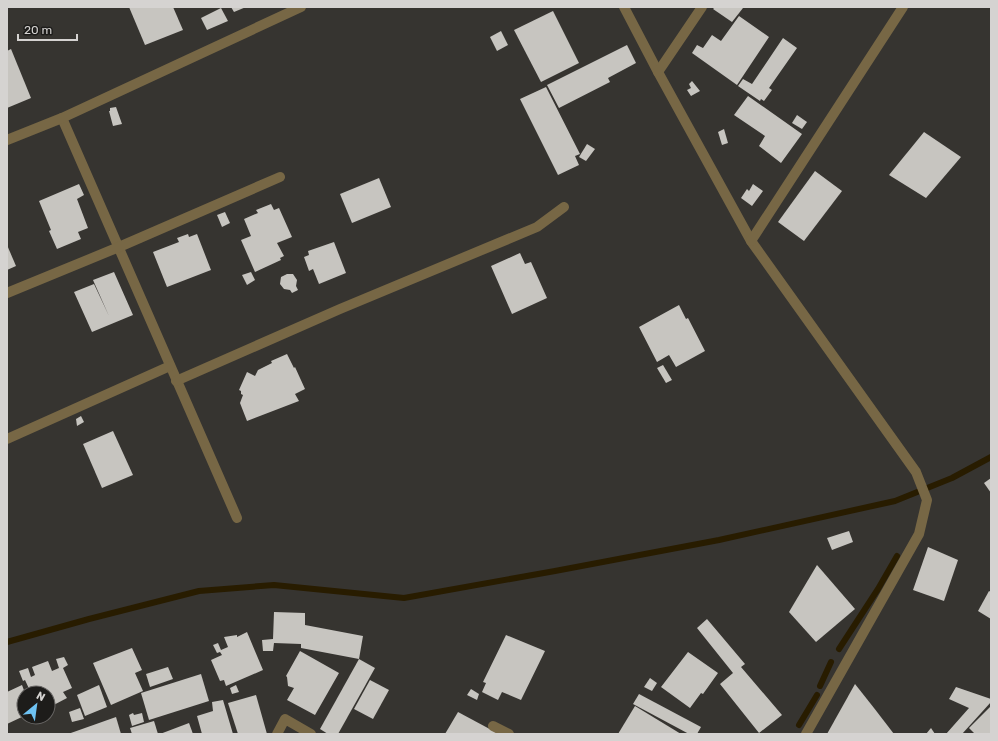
<svg xmlns="http://www.w3.org/2000/svg" width="998" height="741" viewBox="0 0 998 741" font-family="Rubik,sans-serif">
<style>
.lines{fill:none;stroke-linecap:round;stroke-linejoin:round}
.stream{stroke:#281c00;stroke-width:6}
.building{fill:#c7c5c0}
.minor{stroke:#776745;stroke-width:10}
</style>
<rect width="100%" height="100%" fill="#363430"/>
<g class="lines">
<g class="stream">
<polyline points="7,642 89,619 199,591 274,585 404,598 555,571 719,540 895,501 952,478 991,457"/>
<polyline points="839,649 878,589 897,556"/>
<polyline points="820,686 831,662"/>
<polyline points="799,725 817,695"/>
</g>
</g>
<g class="building">
<polygon points="129,7 173,7 183,30 145,45"/>
<polygon points="231,7 246,7 234,12"/>
<polygon points="715,7 741,7 743,8 732,22 713,9"/>
<polygon points="221,8 228,21 207,30 201,18"/>
<polygon points="553,11 579,63 541,82 514,30"/>
<polygon points="739,16 769,37 737,85 692,53 697,45 703,48 712,35 721,41"/>
<polygon points="501,31 508,45 497,51 490,37"/>
<polygon points="783,38 797,48 769,88 772,90 764,101 761,99 760,101 738,86 743,79 752,84"/>
<polygon points="627,45 636,63 608,78 610,82 559,108 547,85"/>
<polygon points="11,49 31,98 7,108 7,51"/>
<polygon points="692,81 700,91 691,96 687,90 691,88 689,84"/>
<polygon points="546,87 580,154 575,156 579,165 558,175 520,99"/>
<polygon points="748,96 802,134 781,163 759,146 765,136 734,115"/>
<polygon points="116,107 122,124 113,126 109,111 110,111 110,108"/>
<polygon points="797,115 807,122 802,129 792,123"/>
<polygon points="724,129 728,143 722,145 718,132"/>
<polygon points="924,132 961,157 926,198 889,175"/>
<polygon points="587,144 595,149 586,161 579,157"/>
<polygon points="815,171 842,191 804,241 778,222"/>
<polygon points="379,178 391,207 352,223 340,194"/>
<polygon points="79,184 84,195 77,199 88,228 78,232 81,239 57,249 49,231 51,230 39,201"/>
<polygon points="753,184 763,191 752,206 741,198 747,189 749,191"/>
<polygon points="271,204 274,210 279,208 292,237 277,243 284,256 280,258 281,260 255,272 241,240 251,236 244,219 258,213 256,210"/>
<polygon points="225,212 230,223 222,227 217,215"/>
<polygon points="188,234 189,237 197,234 211,270 167,287 153,252 179,242 177,238"/>
<polygon points="334,242 346,273 319,284 313,269 309,271 304,257 309,255 308,251"/>
<polygon points="7,245 16,266 7,270"/>
<polygon points="520,253 525,264 531,262 547,298 512,314 491,266"/>
<polygon points="114,272 133,315 92,332 74,292 94,284 109,316 93,280"/>
<polygon points="251,272 255,280 247,285 242,275"/>
<polygon points="287,274 293,274 297,280 296,286 298,290 292,293 290,290 284,289 280,284 281,277"/>
<polygon points="679,305 686,319 688,318 705,351 676,367 669,355 657,362 639,327"/>
<polygon points="287,354 294,368 295,367 305,389 295,394 299,401 247,421 240,403 243,395 241,394 241,391 239,390 247,372 255,376 258,370 272,363 271,361"/>
<polygon points="663,365 672,380 666,383 657,368"/>
<polygon points="81,416 84,422 77,426 76,419"/>
<polygon points="113,431 133,475 102,488 83,444"/>
<polygon points="991,478 991,493 984,483"/>
<polygon points="849,531 853,542 832,550 827,538"/>
<polygon points="928,547 958,560 944,601 913,590"/>
<polygon points="817,565 855,609 816,642 789,612"/>
<polygon points="989,591 991,592 991,619 978,611"/>
<polygon points="274,612 305,613 305,625 363,636 359,659 301,648 301,644 274,643 273,651 263,651 262,640 273,639"/>
<polygon points="707,619 745,664 741,667 782,715 759,733 720,684 733,673 697,628"/>
<polygon points="247,632 263,670 226,686 224,680 220,681 211,660 222,655 220,652 217,653 213,645 218,643 221,650 228,647 224,637 237,635 237,637"/>
<polygon points="506,635 545,651 521,700 502,692 498,700 482,692 486,683 483,682"/>
<polygon points="132,648 142,670 135,673 143,691 111,705 93,663"/>
<polygon points="300,651 339,673 315,715 287,700 294,688 288,686 287,677 286,676"/>
<polygon points="688,652 718,673 703,694 701,693 690,708 661,687"/>
<polygon points="64,657 68,665 63,668 72,688 63,692 67,698 48,708 48,693 31,693 25,680 23,681 19,671 28,668 31,677 35,675 32,667 48,661 52,671 59,668 56,659"/>
<polygon points="359,659 375,668 338,734 328,734 320,729"/>
<polygon points="168,667 173,679 150,687 146,674"/>
<polygon points="201,674 209,701 149,720 141,693"/>
<polygon points="650,678 657,683 652,691 644,687"/>
<polygon points="370,680 389,690 373,719 354,709"/>
<polygon points="855,684 874,708 894,734 827,734"/>
<polygon points="22,685 25,693 24,693 24,716 7,724 7,692"/>
<polygon points="99,685 107,707 85,716 77,695"/>
<polygon points="236,685 239,692 232,694 230,688"/>
<polygon points="956,687 991,699 991,702 962,734 946,734 969,708 949,699"/>
<polygon points="471,689 479,694 477,700 467,695"/>
<polygon points="639,694 701,727 697,734 689,734 633,704"/>
<polygon points="256,695 267,734 238,734 228,703"/>
<polygon points="223,700 233,734 202,734 197,716 213,711 212,702"/>
<polygon points="635,706 681,734 618,734"/>
<polygon points="991,706 991,734 975,734 969,728"/>
<polygon points="80,708 84,719 72,722 69,712"/>
<polygon points="458,712 499,734 445,734"/>
<polygon points="133,713 134,715 142,713 144,722 132,726 129,715"/>
<polygon points="116,717 121,734 68,734"/>
<polygon points="154,721 158,734 132,734 130,728"/>
<polygon points="189,723 193,734 160,734"/>
<polygon points="931,728 935,734 926,734"/>
</g>
<g class="lines">
<g class="minor">
<polyline points="624,7 658,72 751,241 916,472 927,500 919,534 806,734"/>
<polyline points="658,72 702,7"/>
<polyline points="62,118 237,518"/>
<polyline points="7,140 62,118 301,7"/>
<polyline points="751,241 903,7"/>
<polyline points="7,293 119,247 280,177"/>
<polyline points="176,381 340,309 537,227 564,207"/>
<polyline points="7,439 170,366"/>
<polyline points="493,726 509,734"/>
<polyline points="277,734 285,719 311,734"/>
</g>
</g>
<rect width="998" height="741" fill="none" stroke="#d5d3d1" stroke-width="16"/>
<g transform="translate(36 705) rotate(29)"><circle r="19" fill="#1d1c1a" stroke="#676563"/>
<path d="M0-3L7 15L0 10L-7 15Z" fill="#6ec2f3"/>
<text y="-6" font-size="11" font-weight="bold" text-anchor="middle" fill="#d5d3d1">N</text>
</g>
<path d="M18 34v6h59v-6" fill="none" stroke="#d5d3d1" stroke-width="2"/>
<text x="24" y="34" font-size="12" fill="#d5d3d1" stroke="#1d1c1a" stroke-width="3" paint-order="stroke">20 m</text>
</svg>
